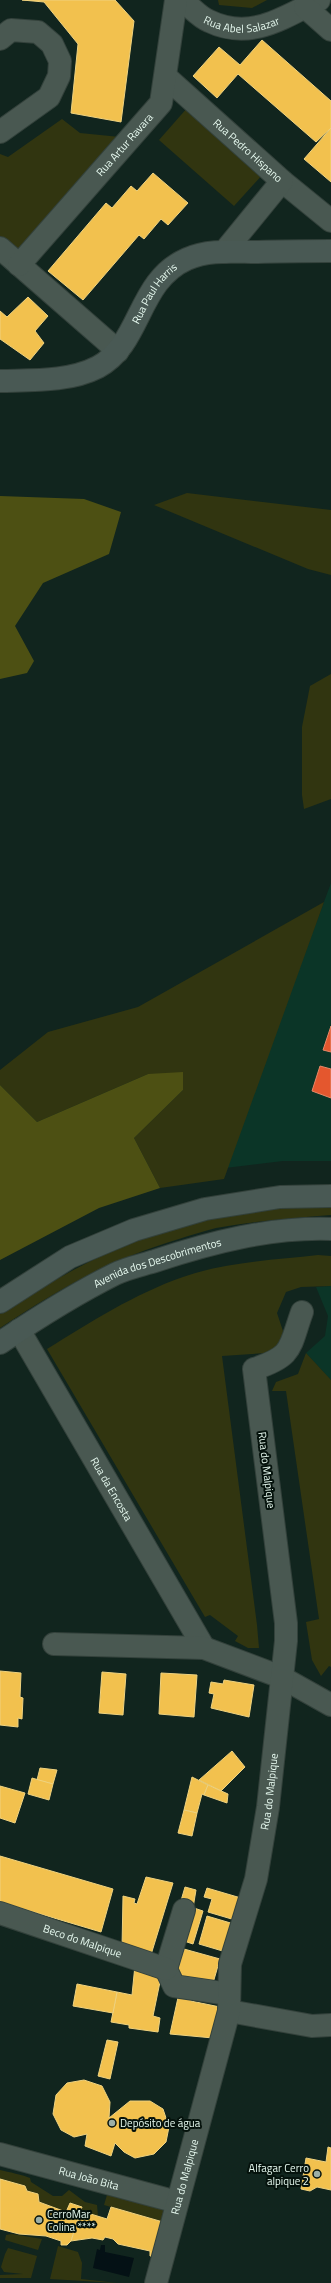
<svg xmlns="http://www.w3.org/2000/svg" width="331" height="2283" viewBox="0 0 331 2283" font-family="'Titillium Web',sans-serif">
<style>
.built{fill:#0b3527}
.green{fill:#313510}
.forest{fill:#4d5013}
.water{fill:#041115}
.homes{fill:#f2c14e;stroke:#efd27f}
.shops{fill:#e4572e;stroke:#e58868}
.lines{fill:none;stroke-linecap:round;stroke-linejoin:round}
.street-casing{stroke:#33413b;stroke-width:24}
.secondary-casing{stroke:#33413b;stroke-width:24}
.street{stroke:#495851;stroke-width:22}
.secondary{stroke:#495954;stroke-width:22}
.poi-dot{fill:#9cafa6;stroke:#05120c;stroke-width:1.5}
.labels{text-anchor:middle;stroke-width:4;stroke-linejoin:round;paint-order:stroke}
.street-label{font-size:11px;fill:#e7faf0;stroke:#05120c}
.poi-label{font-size:11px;fill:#e7faf0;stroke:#05120c;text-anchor:start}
</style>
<rect width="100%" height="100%" fill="#11251e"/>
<g class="built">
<polygon points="331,883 331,1161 283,1161 225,1168"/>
<polygon points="331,1286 331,1380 306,1353 325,1336 328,1316 316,1287"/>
</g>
<g class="green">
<polygon points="218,0 267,0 252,8 219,5"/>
<polygon points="188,107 264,173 234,206 159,140"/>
<polygon points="62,119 80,133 120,137 18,251 0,236 0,154 8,157"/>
<polygon points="187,493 331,510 331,575 308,569 154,505"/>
<polygon points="331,674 331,799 304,809 302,795 302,727 310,686"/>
<polygon points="324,902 224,1179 160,1188 134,1138 183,1090 148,1074 37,1122 0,1085 0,1070 48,1032 138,1007"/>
<path d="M296,1206H331V1215C293,1218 254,1221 216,1228C204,1231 191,1235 179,1239C111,1259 59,1289 0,1328V1314C66,1271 137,1232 215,1217C242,1212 269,1210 296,1206Z"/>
<path d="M318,1255L331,1256V1286L301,1287L286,1292L277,1313L283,1331L280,1345L267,1353L222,1356L257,1625L259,1648H248L235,1641L238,1636L210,1615L205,1617L47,1349C91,1322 134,1294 183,1277C225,1262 274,1260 318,1255Z"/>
<polygon points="306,1353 331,1380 331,1667 329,1666 321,1676 312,1660 306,1622 319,1619 286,1391 272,1391 276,1382 298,1374"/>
<path d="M0,2170C8,2172 24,2175 30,2178L31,2182L53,2196H62L69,2190L85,2202L97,2205L98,2216L81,2211L82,2207L70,2203L66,2212L39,2202L38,2194L27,2191L25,2186L0,2179Z"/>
<polygon points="107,2195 163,2209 170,2224 104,2205"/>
<polygon points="12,2234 42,2239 38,2250 5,2240 6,2235"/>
<polygon points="58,2246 78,2252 82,2263 81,2279 117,2283 50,2279"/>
<polygon points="8,2248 37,2256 31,2278 0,2278 0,2275 23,2274 4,2272 1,2267 5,2254"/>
</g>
<g class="forest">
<polygon points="0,496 84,499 121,512 109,554 43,583 15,626 34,661 27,673 0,679"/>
<polygon points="183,1072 183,1090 134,1138 160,1188 99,1208 0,1260 0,1085 37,1122 148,1074"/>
</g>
<polygon class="water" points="101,2245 105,2245 105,2252 134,2258 129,2277 93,2268 97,2249 100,2250"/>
<g class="homes">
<polygon points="22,0 115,0 134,21 121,122 71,113 78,44 44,2"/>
<polygon points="262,40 331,101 331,128 316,142 238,74 217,98 193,76 219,47 240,65"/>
<polygon points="331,128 331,182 304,159"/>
<polygon points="153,173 188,203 168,225 161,219 144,239 139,235 83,300 48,271 106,203 112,208 131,186 137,191"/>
<polygon points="28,297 48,316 35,331 44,343 30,360 0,339 0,311 7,317"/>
<polygon points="0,1671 21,1673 20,1697 23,1698 22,1719 18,1718 18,1727 0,1725"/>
<polygon points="102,1672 126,1674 123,1715 99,1713"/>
<polygon points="161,1673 197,1675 194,1717 159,1714"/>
<polygon points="224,1680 254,1685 249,1717 211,1708 214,1694 209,1693 211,1682 223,1684"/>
<polygon points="232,1751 245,1767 221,1791 199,1780"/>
<polygon points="40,1768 57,1770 53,1784 37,1780"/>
<polygon points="192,1777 208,1785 204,1795 202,1794 197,1813 184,1810"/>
<polygon points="32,1778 53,1784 49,1800 28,1794"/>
<polygon points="208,1785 228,1794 227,1803 204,1795"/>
<polygon points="0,1786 25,1793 15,1823 0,1818"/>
<polygon points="184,1810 197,1813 192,1836 178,1833"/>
<polygon points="0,1856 113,1889 101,1932 0,1902"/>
<polygon points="146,1877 173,1883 150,1958 122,1948 123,1896 135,1899 134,1903 137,1904"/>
<polygon points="185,1887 196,1890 193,1908 180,1904"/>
<polygon points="207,1888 241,1898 235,1920 208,1912 212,1899 204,1897"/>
<polygon points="194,1908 203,1911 193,1944 184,1941"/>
<polygon points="207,1916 234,1924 226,1952 199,1944"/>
<polygon points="184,1949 220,1959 213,1983 198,1978 197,1982 176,1976"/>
<polygon points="135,1965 148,1968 147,1974 161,1977 153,2016 160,2018 158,2032 129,2028 129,2025 111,2022 117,1992 132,1995"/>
<polygon points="77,1984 117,1992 113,2013 73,2006"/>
<polygon points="179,1993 192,1997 191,2001 220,2007 213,2038 170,2034"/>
<polygon points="107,2040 118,2042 110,2079 98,2076"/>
<polygon points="84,2080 102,2086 110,2102 109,2118 130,2101 150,2101 163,2109 169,2127 166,2142 154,2154 135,2158 124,2152 115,2143 111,2156 85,2146 87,2134 74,2137 61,2130 53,2114 56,2095 67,2083"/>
<polygon points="328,2147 331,2148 331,2190 317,2187 310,2191 301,2189 306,2158 326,2162"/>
<polygon points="0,2179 25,2186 27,2191 38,2194 39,2202 66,2212 70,2203 82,2207 71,2241 67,2245 61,2245 61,2241 46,2236 19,2234 0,2229"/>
<polygon points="111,2207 170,2224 155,2257 150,2256 150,2251 118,2244 113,2239 105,2237 103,2240 92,2238 71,2241 81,2211 107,2219"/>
</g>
<g class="shops">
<polygon points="331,1026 331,1052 323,1050"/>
<polygon points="320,1066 331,1069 331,1098 312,1091"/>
</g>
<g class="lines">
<defs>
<g id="street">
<path id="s1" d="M182,0C191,7 199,17 209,21C250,41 283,18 319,0"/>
<polyline points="305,7 331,30"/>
<polyline points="0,39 11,30 38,32 52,44 60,61 59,76 49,97 0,132"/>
<path id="s2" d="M166,77L282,181L331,221"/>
<polyline points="0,248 118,351"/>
<polyline points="224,252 282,181"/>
<path id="s3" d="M19,265L161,103L176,0"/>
<path id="s4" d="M19,1330L204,1648"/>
<polyline points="54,1644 204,1648 281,1677 331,1705"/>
<polyline points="184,1910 166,1969 174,1986 229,1994"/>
<path id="s5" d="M0,1913L166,1969"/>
<polyline points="229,2011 312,2026 331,2025"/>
<path id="s6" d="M0,2154L177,2202"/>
<path id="s7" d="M156,2283L229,2011L230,1964L256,1879L268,1807L286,1641V1623L254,1369C294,1356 289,1348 302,1312"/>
</g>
<g id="secondary">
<path id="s8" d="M0,381C32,380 69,382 98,367C142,343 137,281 187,259C209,249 234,252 258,252C283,251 307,251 331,251"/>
<polyline points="0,1302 70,1257 134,1230 205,1209 280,1197 331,1196"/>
<path id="s9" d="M0,1343C37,1318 75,1294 115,1274C127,1268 142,1265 155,1261C212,1242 271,1227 331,1229"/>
</g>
</defs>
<use href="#street" class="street-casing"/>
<use href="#secondary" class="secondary-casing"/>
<use href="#street" class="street"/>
<use href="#secondary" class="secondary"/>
</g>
<g class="poi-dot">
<circle cx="112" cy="2123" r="4"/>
<circle cx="317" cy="2174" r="4"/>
<circle cx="39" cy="2220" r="4"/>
</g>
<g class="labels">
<g class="street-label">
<text dy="4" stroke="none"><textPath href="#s1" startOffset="68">Rua Abel Salazar</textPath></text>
<text dy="4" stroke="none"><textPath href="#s3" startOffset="160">Rua Artur Ravara</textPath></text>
<text dy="4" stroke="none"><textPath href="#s2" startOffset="110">Rua Pedro Hispano</textPath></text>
<text dy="4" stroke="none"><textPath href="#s8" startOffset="194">Rua Paul Harris</textPath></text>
<text dy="4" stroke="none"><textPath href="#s9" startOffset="178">Avenida dos Descobrimentos</textPath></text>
<text transform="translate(267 1470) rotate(83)" y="4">Rua do Malpique</text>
<text dy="4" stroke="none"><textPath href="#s4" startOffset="184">Rua da Encosta</textPath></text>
<text dy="4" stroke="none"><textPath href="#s7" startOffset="506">Rua do Malpique</textPath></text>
<text dy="4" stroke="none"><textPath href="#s5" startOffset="87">Beco do Malpique</textPath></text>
<text dy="4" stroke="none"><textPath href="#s7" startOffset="110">Rua do Malpique</textPath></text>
<text dy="4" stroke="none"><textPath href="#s6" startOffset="92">Rua João Bita</textPath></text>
</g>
<g class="poi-label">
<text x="120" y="2127">Depósito de água</text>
<text x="309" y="2172" text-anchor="end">Alfagar Cerro<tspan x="309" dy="13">alpique 2</tspan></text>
<text x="47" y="2218">CerroMar<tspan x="47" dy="13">Colina ****</tspan></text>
</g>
</g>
</svg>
